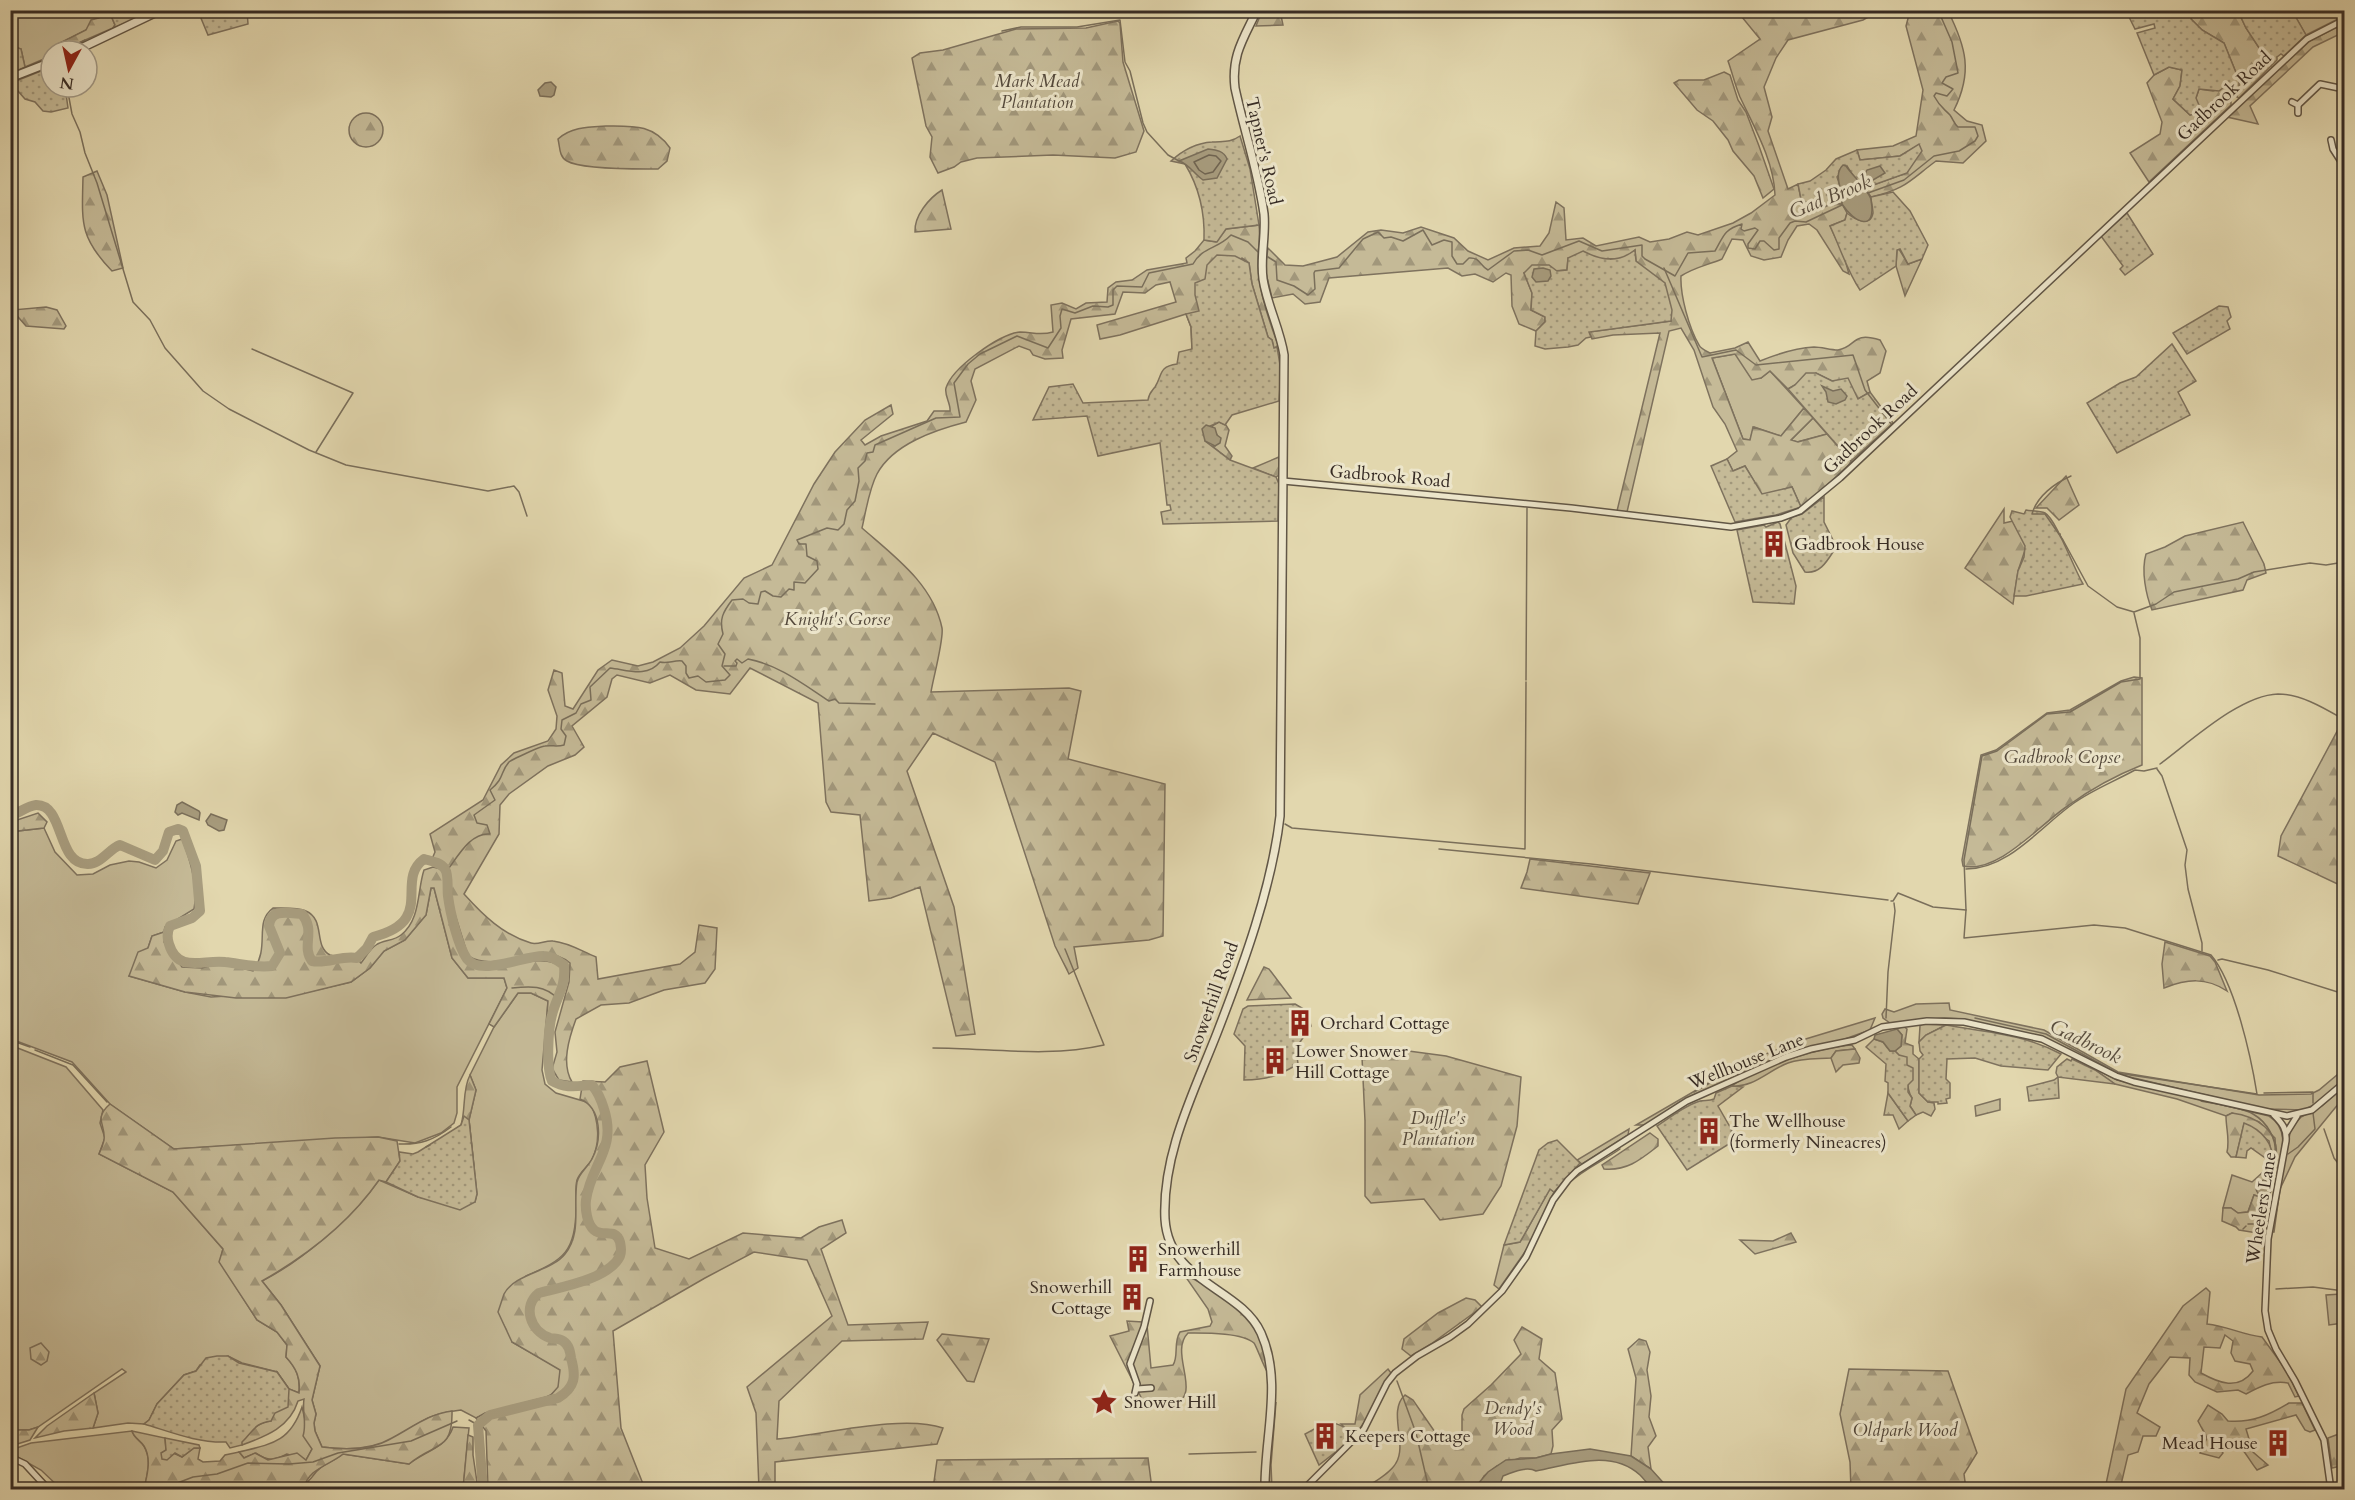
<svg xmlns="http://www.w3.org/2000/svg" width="2355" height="1500" viewBox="0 0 2355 1500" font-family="Cardo,serif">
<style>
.grass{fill:#c5ba97;stroke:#7e725e;stroke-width:1.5}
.forest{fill:url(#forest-firs);stroke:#7e725e;stroke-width:1.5;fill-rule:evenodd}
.park{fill:url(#park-dots);stroke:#7e725e;stroke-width:1.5}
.water{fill:#a89d7f;stroke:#7a6f5b;stroke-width:1.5}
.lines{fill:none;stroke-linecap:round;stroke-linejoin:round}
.shore{stroke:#6f6452;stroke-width:1.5}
.stream{stroke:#7a6f5b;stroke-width:1.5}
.river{stroke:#a89d7f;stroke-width:10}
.minor-casing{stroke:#615646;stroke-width:8}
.tertiary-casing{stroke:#615646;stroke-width:10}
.minor{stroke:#ece5ca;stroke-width:5}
.tertiary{stroke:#ece5ca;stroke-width:7}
.labels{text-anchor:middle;stroke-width:6;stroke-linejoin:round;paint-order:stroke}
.park-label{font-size:18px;font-style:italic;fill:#53483b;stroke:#ece5ca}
.street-label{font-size:18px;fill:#362b24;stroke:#ece5ca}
.poi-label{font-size:18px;fill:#362b24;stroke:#ece5ca;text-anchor:start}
.water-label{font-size:20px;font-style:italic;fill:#584d3f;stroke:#ece5ca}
</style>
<defs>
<pattern id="forest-firs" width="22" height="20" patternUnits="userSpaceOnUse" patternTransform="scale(1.5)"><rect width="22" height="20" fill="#c5ba97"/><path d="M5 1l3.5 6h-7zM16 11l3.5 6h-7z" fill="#a1977b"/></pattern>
<pattern id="park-dots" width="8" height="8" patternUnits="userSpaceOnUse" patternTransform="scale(1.5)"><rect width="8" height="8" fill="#c5ba97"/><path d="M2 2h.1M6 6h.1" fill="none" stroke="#a1977b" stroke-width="1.8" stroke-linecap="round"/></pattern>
</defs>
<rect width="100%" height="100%" fill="#e2d7ae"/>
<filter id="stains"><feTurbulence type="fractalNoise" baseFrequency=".00333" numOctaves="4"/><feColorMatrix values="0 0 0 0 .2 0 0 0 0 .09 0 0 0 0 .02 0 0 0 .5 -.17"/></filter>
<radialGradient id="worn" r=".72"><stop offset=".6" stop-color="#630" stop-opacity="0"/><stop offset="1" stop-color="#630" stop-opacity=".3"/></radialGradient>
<g class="grass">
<polygon points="10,11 100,11 99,18 94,20 86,30 59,44 60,51 51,51 51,56 25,67 21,49 11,48"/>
<polygon points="2299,11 2332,11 2338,19 2306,35 2294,14"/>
<polygon points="1735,354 1761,378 1770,371 1804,408 1781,436 1754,427 1750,440 1743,439 1712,358"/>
<polygon points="1813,418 1827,434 1797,442 1791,440"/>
<path d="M44,828L55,852L77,875L93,874L110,865L129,861L139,862L156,868L167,860L176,841L182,839C190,859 198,887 194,909L165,927L164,932L152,936L148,948L129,976L185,992L211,997L312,991L351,982L370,968L384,951L405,940L426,915L431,888H434L452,958L468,978H504L507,988L457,1087V1113L454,1123L441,1133L415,1143L378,1137L174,1149L110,1104L72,1062L11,1039L10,842L18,831Z"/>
<path d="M518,993H531L548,1001L542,1070L545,1084L556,1093L590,1103C599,1120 601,1144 591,1161C587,1167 579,1173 577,1180C575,1188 576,1200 576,1208C576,1251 564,1260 526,1276L512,1342L560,1369C560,1375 560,1383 558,1388C549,1404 494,1408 476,1418L461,1410C426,1414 421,1423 392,1439C372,1450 344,1450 322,1447L315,1431L314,1423L316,1414L312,1400L320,1366L281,1305L262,1281C302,1261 353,1217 379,1180L418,1197L433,1200L475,1202L477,1194L469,1120L476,1090L470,1075L494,1027Z"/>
<polygon points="1949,1003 1950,1010 2044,1030 2118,1072 2259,1095 2311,1094 2319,1090 2344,1069 2344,1079 2319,1102 2304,1110 2265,1109 2117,1074 2044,1037 1963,1019 1944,1018 1890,1023 1883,1018 1882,1014 1885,1009 1894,1012 1916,1004"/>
<polygon points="1875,1018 1870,1030 1842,1040 1780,1057 1680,1102 1646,1125 1636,1125 1743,1063 1799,1041"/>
<polygon points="1923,1024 1946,1025 1926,1035 1919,1042 1920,1026"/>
<path d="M10,1045L66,1067L103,1110L100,1123L105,1138L99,1154L173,1192L223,1249L220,1262L257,1320L277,1332L287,1345L286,1357C297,1369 300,1377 299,1393L289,1389L277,1372L242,1363L228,1356L200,1365L196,1371L184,1375L157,1404L149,1420L144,1424L128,1423L93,1428L98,1413L94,1393L126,1372L122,1369L38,1427L29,1430H11Z"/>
<path d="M1852,1045L1855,1049L1836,1051L1831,1058C1816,1059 1802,1058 1788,1063C1769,1070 1753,1088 1732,1086C1756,1067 1822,1047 1852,1045Z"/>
<path d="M2072,1059H2076L2117,1080L2269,1116C2288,1128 2283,1148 2279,1167L2276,1168L2271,1162L2272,1157L2276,1158L2275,1138L2259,1122L2232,1113L2226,1116L2177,1099L2115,1084L2095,1070Z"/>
<polygon points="2344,1087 2344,1097 2295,1157 2280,1189 2274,1232 2271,1232 2291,1128 2301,1117 2322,1106"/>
<polygon points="1629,1129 1628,1135 1582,1164 1577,1160"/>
<polygon points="2263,1172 2273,1176 2268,1200 2254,1195 2248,1212 2238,1213 2231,1208 2223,1208 2232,1175 2252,1182"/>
<polygon points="2341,1294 2343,1323 2329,1325 2326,1295"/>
<polygon points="1276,1402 1271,1465 1272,1489 1268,1490 1269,1454"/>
<path d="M302,1407L312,1449L306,1460L287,1454C274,1461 268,1461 256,1453L244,1458L239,1452C272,1444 290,1442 302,1407Z"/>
<path d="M453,1427L469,1428L463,1489L304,1490C305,1483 308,1482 312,1477C324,1461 329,1465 343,1454L409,1464C424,1452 447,1447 453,1427Z"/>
<path d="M132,1431C134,1438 140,1440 144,1446C152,1459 147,1475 144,1489L138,1484L130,1483L127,1489H61L41,1470L12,1454L11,1450L31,1443Z"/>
</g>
<g class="forest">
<polygon points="100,11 109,11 115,25 113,28 60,51 58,44 86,30 91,20 99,18"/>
<polygon points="1262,11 1280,11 1283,25 1256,26"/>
<path d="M1737,11H1879L1863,20L1788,40L1776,58L1764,87L1772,117L1768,131L1788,189L1798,184L1801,199L1817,209L1833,203L1842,204L1847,213L1845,220L1830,226L1844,256L1849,274L1843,271L1817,230L1809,224L1797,226L1788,240L1781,257L1764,260L1751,256L1743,240L1732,239L1722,259C1708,265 1695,267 1681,276C1680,295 1689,328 1699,345C1701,349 1706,351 1710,353L1735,348L1748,342L1760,361C1777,354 1796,348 1814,347C1822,347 1830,350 1838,350C1857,347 1851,331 1880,340L1886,351L1880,373L1867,381L1870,392L1858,399L1832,381L1816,373L1788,389L1770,371L1761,378L1752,380L1735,354L1712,358L1743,439L1750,440L1753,427L1781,436L1804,408L1813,418L1791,440L1798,442L1827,434L1851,461L1847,468L1814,498L1801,507L1792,487L1762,495L1745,466L1733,471L1727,459L1737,451L1725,424L1713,407L1694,350L1681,328L1669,331L1627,512L1617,511L1660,333L1613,335L1592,339L1589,332L1671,321L1636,261L1635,250L1624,259L1568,258L1567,270L1524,273L1532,293L1531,310L1545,317V322L1536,331L1519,324L1512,306L1511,275L1506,273L1493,282L1475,274L1462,276L1448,268L1329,278L1320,302L1305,304L1293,294L1272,298L1265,269L1268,248L1285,265L1303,266L1337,257L1368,232L1381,230L1403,233L1421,227L1454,238L1468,251L1488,260L1514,248L1540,246L1549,233L1556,202L1564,208L1566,240L1583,238L1596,246L1639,237L1650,242L1669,239L1687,232L1698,235L1733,223L1751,213L1775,195C1774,161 1754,127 1740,97C1735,85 1732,72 1728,61L1760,39Z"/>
<path d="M1910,11H1948C1966,47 1973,72 1954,110L1967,121L1982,125L1986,141L1963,163L1936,161C1909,181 1906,189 1871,197L1865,188L1907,173L1919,145L1900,156L1860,160L1857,150L1893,146L1916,136L1923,90L1906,26Z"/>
<polygon points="2191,11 2238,11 2246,28 2271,66 2239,98 2237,97 2239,80 2224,43 2202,30 2191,19"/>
<polygon points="1118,21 1120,23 1123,62 1144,131 1136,152 1115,158 1053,155 977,158 961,162 954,167 938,173 930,157 932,137 926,126 912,58 920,53 943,50 1016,29 1086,28"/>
<polygon points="2337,27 2340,34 2313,47 2250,106 2258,124 2227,117 2308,42"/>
<polygon points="2169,67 2182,70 2180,86 2173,99 2190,115 2199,89 2213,91 2225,87 2231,100 2231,105 2149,182 2130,153 2160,134 2162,122 2147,83 2154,75"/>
<polygon points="1724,72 1730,75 1738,100 1746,112 1759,146 1774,189 1763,198 1754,176 1733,151 1728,140 1713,121 1697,110 1674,83 1679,80 1704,80"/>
<circle cx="366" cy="130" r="17"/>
<path d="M606,126C633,126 653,124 670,148L667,161L658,169C638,169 582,170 567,161C559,157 560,147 558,139C571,127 588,127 606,126Z"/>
<path d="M97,171L107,195L123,268L112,271C79,237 82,222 83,177Z"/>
<path d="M942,190L951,229L915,232C914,216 929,198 942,190Z"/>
<path d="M1259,225C1261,240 1257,254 1258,268C1260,295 1269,320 1278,345L1274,349L1272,340L1268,337L1252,284L1249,263L1242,258L1201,319L1192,351L1191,327L1186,314L1120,335L1100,339L1097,325L1176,302L1170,282L1156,285L1145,293L1123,292L1115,314L1071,319L1062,350L1063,358L1045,359L1033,355L1030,350L1019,346L975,369L971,381L976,400L966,422C935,430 893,444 877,474C869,489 866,511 862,528C894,556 933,584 942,628C944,639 933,679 931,692L1069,688L1081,691L1068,759L1165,784L1163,936L1149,940L1074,947L1078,968L1069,974L1055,946L995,762L933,733L907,771L954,907L975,1034L956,1036L920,887L891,898L869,901L860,815L831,812L826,802L818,703L750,668L730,694L696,690L670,675L650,683L617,675L612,679L607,697L572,726L584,747L575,755L548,766L509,794L500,805L499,834L464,894C483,915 503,935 531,943C538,945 546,940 553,941C570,943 581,951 596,957L598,979L680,964L695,952L699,925L717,928L715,969L705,983L664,990L629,1003L601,1005L576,1019C569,1038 561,1064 572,1082L559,1080L552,1069L557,1052L555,1032L569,982L570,963C540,938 500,975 468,956L453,908L450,875L446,865L432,859L435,852L430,834L483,800L501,765L514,753L548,741L556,729L557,716L548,690L554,670L562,673L565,706L573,709L598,670L612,660L638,666L653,662L680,648L704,626L744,578L772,565L814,484L835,452L865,420L891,405L893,414L861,440L865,445L881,436L927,421L934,411H950C951,404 944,395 946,388C952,368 999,334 1020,332C1033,332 1039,336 1053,332L1051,305L1062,303L1076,309L1086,303L1107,302L1108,288L1116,282L1132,280L1147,270L1187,263L1186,258L1195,251L1204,240L1216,242L1226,229Z"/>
<polygon points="1899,249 1908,264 1922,259 1905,296 1896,266 1897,250"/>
<polygon points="46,307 57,310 66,326 64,329 26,326 12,310"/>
<polygon points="1219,422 1226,425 1229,430 1225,446 1232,456 1230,460 1212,446 1215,446 1217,435 1212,426"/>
<polygon points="1279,457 1279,475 1276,477 1253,468"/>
<polygon points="2066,476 2079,505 2059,520 2047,508 2036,508"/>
<polygon points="2004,509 2004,523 2013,521 2050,538 2060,534 2061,539 2025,550 2018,571 2013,604 1965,568"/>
<path d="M2243,522L2264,564L2266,573L2247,580L2243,590L2152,610C2146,595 2141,571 2146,554L2165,547L2185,536Z"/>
<path d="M2134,677L2142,678V765C2117,775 2091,789 2069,805C2041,823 1999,874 1963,866L1962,860L1981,755L1996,750L2047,713L2070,710L2121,681Z"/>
<polygon points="2341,724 2344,725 2344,887 2278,856 2281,836"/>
<polygon points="38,813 47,822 44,828 18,831 11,842 11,822"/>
<polygon points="1530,859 1650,873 1638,904 1521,888 1527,872"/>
<path d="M433,867L441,869L444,875L446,901L465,961C494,983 531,948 561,966L563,975L550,1013L545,1047L548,1001L531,993H518L494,1027L489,1024L507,988L504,978H468L452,958L434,888H431L426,915L405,940L384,951L370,968L351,982L286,998H236L185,992L129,976L138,952L148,948L152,936L164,932V942L182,967L202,968L215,964L229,965L253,971C271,946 253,923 273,908C282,908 298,907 306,911C326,920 313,946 330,955C336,958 347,955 353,954L361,963C365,958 370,949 376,945C383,940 394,941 401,935C421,919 417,891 424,870Z"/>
<path d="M2165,942L2210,956L2215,962L2227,991C2206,977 2187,979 2164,988L2162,964Z"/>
<polygon points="1264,967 1269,969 1291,998 1247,1000"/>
<path d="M1903,1026L1907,1029L1905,1043L1913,1046V1054L1919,1059V1093L1928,1102L1934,1103L1935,1109L1931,1116L1923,1112L1916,1115L1910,1106L1912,1098C1901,1080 1916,1072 1895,1051L1901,1046L1902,1035L1897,1029Z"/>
<polygon points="1386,1048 1446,1056 1521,1077 1517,1126 1501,1186 1483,1214 1440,1220 1424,1199 1371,1203 1365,1196 1365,1121 1362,1057 1373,1049"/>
<polygon points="1855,1049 1860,1058 1859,1063 1843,1065 1836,1072 1831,1058 1836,1051"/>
<path d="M647,1061L664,1132L645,1165L647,1198L655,1248L689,1259L743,1233L801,1238L819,1227L842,1220L846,1233L821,1249L848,1325L928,1322L923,1339L842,1341L779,1401L777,1439C822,1435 902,1414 943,1428L937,1444L775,1462V1489H759L756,1413L747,1387L832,1316L807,1260L754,1252L705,1278L613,1331L621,1428L645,1489H488L486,1431L476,1418L485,1413L550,1396L558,1387L560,1370L512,1342L498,1312C500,1306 502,1300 504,1294C515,1273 551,1272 565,1254C582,1233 573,1206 577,1182C579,1173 588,1167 592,1159C602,1140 602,1108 580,1099L583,1081L605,1082L620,1067Z"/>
<path d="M470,1075L476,1090L469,1120L474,1167L449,1134L461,1125C466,1109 462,1090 470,1075Z"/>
<polygon points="1888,1093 1908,1121 1899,1129 1893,1115 1884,1115"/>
<polygon points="2000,1099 2000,1110 1976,1116 1975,1106"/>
<path d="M110,1104L174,1149L335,1138L378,1137L397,1141L400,1161L386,1182L379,1180C350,1222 306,1256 262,1281L281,1305L320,1366L312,1400L316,1414L314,1423L315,1431L322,1447C344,1450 372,1450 392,1438C413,1427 428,1414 452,1411C453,1452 435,1442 409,1464L343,1454C330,1465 307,1469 304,1489H144C147,1475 152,1459 144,1446C140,1440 134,1438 132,1431L165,1438L166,1450L182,1457L194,1448H200L198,1459L203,1462L220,1461L225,1455L239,1452L244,1458L255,1453L268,1460L297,1453L306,1460L312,1449L303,1436C307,1424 302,1411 304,1399L298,1401C290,1427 267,1436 242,1445L241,1442C252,1432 255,1423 271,1421L277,1372L289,1389L299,1393C301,1378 296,1368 286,1357L287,1345L277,1332L257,1320L219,1262L223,1249L173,1192L99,1154C101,1150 103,1145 104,1140C106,1124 93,1119 110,1104Z"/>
<path d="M2232,1113C2256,1116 2280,1131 2276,1158L2272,1157L2269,1141L2244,1124L2236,1157H2231L2227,1152C2230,1139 2226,1129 2226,1116Z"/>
<path d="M1650,1133L1658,1139V1146C1640,1160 1627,1171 1604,1169L1602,1165Z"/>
<polygon points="1550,1189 1554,1192 1527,1249 1499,1289 1494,1285 1504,1245 1520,1242"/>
<polygon points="2254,1195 2268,1200 2263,1234 2239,1230 2236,1227 2222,1221 2223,1208 2231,1208 2238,1213 2248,1212"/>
<polygon points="1791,1233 1796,1242 1755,1254 1740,1240 1773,1241"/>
<path d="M1185,1276C1197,1277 1250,1317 1257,1328C1264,1342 1265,1358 1268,1373C1263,1366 1257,1347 1254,1343C1242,1332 1203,1333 1188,1333C1168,1353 1204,1395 1173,1405C1164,1408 1155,1403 1146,1407L1110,1336L1129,1331L1127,1321L1143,1322L1147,1325L1151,1368L1173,1365C1179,1356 1173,1343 1180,1332L1210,1326L1212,1322L1208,1309Z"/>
<path d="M2206,1288L2210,1292L2207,1324C2227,1326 2243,1335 2262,1337L2286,1370L2299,1396L2295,1397L2288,1383C2272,1380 2259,1387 2246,1394L2238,1390L2217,1392L2195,1382L2189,1375L2190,1358L2170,1357L2149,1384L2137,1413L2160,1427L2156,1436H2143L2138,1452L2128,1455L2120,1489H2107L2106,1484L2126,1389L2183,1306ZM2225,1335L2233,1341L2231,1353L2235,1361L2250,1364L2253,1371C2238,1391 2219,1383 2201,1373L2204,1347L2220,1348Z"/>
<polygon points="1466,1298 1475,1300 1482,1307 1431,1344 1411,1356 1402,1349 1404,1339 1438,1313"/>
<path d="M1522,1327L1542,1339L1539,1359L1555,1373L1562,1419L1552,1430L1553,1446L1551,1454L1536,1458H1520L1497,1466L1484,1476L1477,1489L1363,1490C1373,1482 1390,1474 1396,1463C1408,1444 1387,1411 1405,1395L1413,1400L1437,1435L1462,1437V1415L1464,1409L1491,1385L1521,1354L1514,1340Z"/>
<polygon points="942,1334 989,1339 974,1382 967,1381 937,1340"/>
<polygon points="1639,1339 1646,1341 1650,1352 1647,1370 1651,1396 1649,1417 1656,1436 1648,1447 1651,1469 1631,1456 1636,1378 1628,1349"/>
<polygon points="41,1343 49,1352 47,1361 41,1365 31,1359 30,1348"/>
<polygon points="1388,1369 1391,1373 1369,1416 1352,1439 1348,1431 1341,1424 1355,1424 1360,1395"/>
<polygon points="1849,1369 1948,1371 1977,1453 1964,1474 1966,1489 1851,1489 1850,1462 1840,1414"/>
<polygon points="94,1393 98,1413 93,1428 64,1431 35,1438 47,1426"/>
<path d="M2289,1403H2302L2315,1430L2310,1432L2305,1430L2296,1415L2246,1429L2253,1452L2268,1465L2257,1470C2244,1454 2243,1441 2220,1439L2218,1445L2223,1453L2219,1458L2200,1453L2207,1438L2198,1421L2208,1405L2222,1414L2228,1421C2252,1423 2269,1415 2289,1403Z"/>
<polygon points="38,1427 30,1440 11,1446 11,1430 29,1430"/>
<polygon points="2344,1432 2341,1443 2341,1466 2332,1468 2328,1438"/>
<polygon points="468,1435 473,1437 473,1455 478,1489 463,1489"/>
<polygon points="1148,1458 1152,1489 933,1489 937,1460"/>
</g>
<g class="park">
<polygon points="109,11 155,11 113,28 115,25"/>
<polygon points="198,11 247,11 248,24 208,35"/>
<polygon points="2136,11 2191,11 2191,19 2202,30 2224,43 2239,80 2239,89 2232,91 2228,84 2219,91 2199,89 2196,98 2199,105 2197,114 2190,115 2173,99 2180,86 2182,70 2169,67 2154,75 2137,33 2155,28 2154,24 2135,29 2129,17"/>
<polygon points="2238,11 2299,11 2294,14 2306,35 2284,56 2281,54 2277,57 2277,60 2271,66 2246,28"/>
<polygon points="16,47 21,49 25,67 11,74 11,48"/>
<polygon points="51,67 51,87 65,87 68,108 51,112 43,111 35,102 25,99 11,83"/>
<path d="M1240,136L1250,169L1259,225L1226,229L1217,242L1204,240C1205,213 1199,187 1185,164L1171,161C1183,150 1195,143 1212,142C1223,141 1230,143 1240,136Z"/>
<polygon points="1919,144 1922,151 1907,173 1865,188 1855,179 1847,166 1837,177 1842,192 1842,204 1833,203 1818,210 1801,199 1798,184 1810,181 1826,170 1836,159 1857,150 1860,160 1900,156"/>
<path d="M1893,192L1910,211L1928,245L1922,259L1908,264L1900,249L1897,250L1896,266L1860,290C1847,271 1840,247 1830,226L1845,220L1847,213C1853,218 1870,229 1873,213C1873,209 1871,202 1871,197Z"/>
<polygon points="2127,213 2153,254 2125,275 2120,269 2123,266 2101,236"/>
<path d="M1635,250L1636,261L1665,283L1672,310L1671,321L1589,332L1591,337L1586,338L1578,345L1568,347L1545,349L1535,346L1536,331L1545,322V317L1531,310L1532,293L1524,273L1532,265H1549L1557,271L1567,270L1568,258L1583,251C1602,261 1618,263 1635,250Z"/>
<path d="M1217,255L1235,256L1249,263L1252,284L1268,337L1272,340L1274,348L1277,347L1281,371L1279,401L1232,415L1225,425L1219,422L1210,426L1205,441L1230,460L1276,477L1279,484L1278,521L1163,524L1161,512L1171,510L1170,505H1167L1160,443L1098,456L1087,416L1033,420L1049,387L1073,384L1083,403L1148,400C1149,393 1151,392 1155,387C1163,374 1158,367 1177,364L1179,352L1192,349L1191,327L1186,314L1199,311L1195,295V283L1205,279L1207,265Z"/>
<polygon points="2219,306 2228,307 2231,317 2227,321 2230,329 2187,354 2173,333"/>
<polygon points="2172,344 2196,381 2178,392 2190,415 2117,453 2087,403 2120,383 2136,377"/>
<polygon points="1806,373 1816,373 1832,381 1848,378 1858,399 1870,392 1893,423 1851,461 1788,389 1795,385"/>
<polygon points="1727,459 1733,471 1745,466 1762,494 1792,487 1801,507 1776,515 1735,522 1711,466"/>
<path d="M1824,497V522L1833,540V552C1826,563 1819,574 1805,572L1793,553L1786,525L1792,517L1802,514Z"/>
<path d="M2026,510C2031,511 2040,511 2045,513C2056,519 2074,569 2083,584L2026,596H2014L2018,571L2024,557L2025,546L2010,517L2012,511L2024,514Z"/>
<polygon points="1778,522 1780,524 1796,586 1794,604 1753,602 1737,530 1764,525 1766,527"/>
<path d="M1295,1004L1307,1011L1311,1026L1296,1048L1298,1064C1278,1076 1267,1080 1244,1080L1245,1046L1234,1034L1243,1009L1248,1006Z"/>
<path d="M1946,1025C1986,1032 2024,1034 2061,1054L2048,1070L2001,1066L1975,1058L1947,1059L1946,1079L1950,1083V1098L1946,1099L1947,1103L1938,1104V1102H1928L1919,1093V1059L1923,1055L1920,1051L1919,1042L1926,1035Z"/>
<polygon points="1874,1039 1883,1042 1890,1051 1895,1051 1899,1055 1907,1057 1907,1065 1913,1068 1913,1080 1908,1085 1908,1092 1912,1098 1910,1106 1916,1115 1908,1121 1888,1093 1888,1083 1885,1081 1886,1064 1866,1047"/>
<polygon points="2067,1059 2071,1061 2072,1059 2095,1070 2115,1084 2058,1077 2059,1098 2029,1101 2027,1087 2054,1080 2058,1077 2056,1073 2057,1067"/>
<path d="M1732,1086L1743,1087L1718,1106L1738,1141L1732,1142L1687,1170L1657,1126C1670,1118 1685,1105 1700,1101C1705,1100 1709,1101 1714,1099L1716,1093Z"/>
<polygon points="464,1116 469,1120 477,1194 475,1202 460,1210 418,1197 386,1182 400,1161 399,1152 413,1154 418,1152 461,1125"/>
<path d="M2244,1123C2260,1129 2276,1144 2271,1162L2251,1148L2247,1151L2246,1158L2236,1157Z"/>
<polygon points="1557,1140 1580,1163 1554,1192 1550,1189 1520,1242 1504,1245 1539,1150 1548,1143"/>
<path d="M217,1356H228L239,1363L277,1372L289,1389L288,1407L275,1413L271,1421C254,1423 253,1432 242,1442V1445L230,1448L226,1442C197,1443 171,1432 144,1424L149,1420L157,1404L184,1375L196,1371L206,1358Z"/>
<path d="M1327,1422C1341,1424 1346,1426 1352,1439L1319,1465L1305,1434Z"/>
<polygon points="165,1438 199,1445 200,1448 194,1448 182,1457 175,1453 167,1460 162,1459 161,1453 166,1450"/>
</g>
<g class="water">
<polygon points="551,82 556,87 554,95 551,97 540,96 538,90 545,83"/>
<path d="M1208,149C1217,150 1224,151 1227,159L1217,178L1203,180C1194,174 1189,164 1179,161Z"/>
<path d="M1843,165L1846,166C1852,175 1870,192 1871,200C1877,233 1854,223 1842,204C1844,190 1832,176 1843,165Z"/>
<polygon points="1880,166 1885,173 1868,183 1864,176 1867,170"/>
<polygon points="1543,268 1550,270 1551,276 1548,281 1536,282 1532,277 1534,269"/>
<polygon points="1822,386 1833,391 1841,389 1847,396 1845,400 1836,404 1828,402 1826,392"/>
<polygon points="1206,425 1215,428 1217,435 1221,438 1220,443 1215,446 1205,441 1202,429"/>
<polygon points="182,802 199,811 200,813 199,820 182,813 178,815 175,812 177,805"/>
<polygon points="211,814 227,820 224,830 219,831 208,825 206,821"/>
<polygon points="1897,1029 1902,1035 1901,1046 1895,1051 1890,1051 1883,1042 1874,1039 1875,1035"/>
<circle cx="2264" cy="1188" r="8"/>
<path d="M1590,1449L1631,1456L1651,1469L1669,1489H1653C1648,1485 1645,1480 1640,1475C1611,1448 1569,1465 1536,1471C1527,1466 1513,1472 1503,1476L1498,1489H1477V1485L1488,1472L1506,1460L1536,1458L1551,1454Z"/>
</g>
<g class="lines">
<polygon class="shore" points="1209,155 1216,156 1221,161 1213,172 1205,174 1199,170 1194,162"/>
<g class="stream">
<polyline points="1002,31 1021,27 1077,27 1120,20 1125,62 1130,71 1143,123 1147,132 1168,155 1179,161"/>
<polyline points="65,51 85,40"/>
<polyline points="26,68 51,58"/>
<polyline points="67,87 72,114 80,132 85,153 97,183 133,302 150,320 165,348 203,391 229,409 309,450 346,465 488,491 514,486 519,492 527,516"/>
<path d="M1868,193L1904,180L1934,156L1959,151L1975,141L1978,136L1975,127H1958C1954,124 1953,119 1950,115C1942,107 1940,107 1934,96L1936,93L1947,96L1953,89L1942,83L1946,77L1958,73L1952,42L1938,10"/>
<path d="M1268,257L1276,262L1277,280L1294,286L1308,295L1315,289L1314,273L1315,271L1339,268L1363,239L1378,232L1384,238L1391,237L1403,241L1423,230L1432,245L1444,240L1452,242V256L1457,264H1463L1469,258C1480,257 1480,266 1488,270L1514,251L1528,250L1542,255L1579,241L1602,251L1642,245V256L1645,259L1675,276L1688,253L1715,251C1724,236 1723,230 1742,224L1741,229L1744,231L1755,228L1758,230L1748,244V248L1755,249L1760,241H1764L1774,250L1779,249V238L1790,223L1795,221L1806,222L1842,205"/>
<polyline points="1664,268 1702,357 1736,350 1756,365 1853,355 1865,390 1892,425"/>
<polyline points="252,349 353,393 316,452"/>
<path d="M2071,476C2055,483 2037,496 2032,514H2045L2063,540L2088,586L2117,607L2134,612L2156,604L2174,592L2238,579L2254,572L2310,563L2326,565L2344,562"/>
<polyline points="1827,485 1878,438"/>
<polyline points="1278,582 1278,635"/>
<path d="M724,666H736L737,663L735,661L737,659L742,663L748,659C779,665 803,684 829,701L835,699L839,703L875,704"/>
<polyline points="1526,680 1527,508"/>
<path d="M2160,764C2190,742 2240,695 2278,694C2301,694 2324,708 2343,719"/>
<polyline points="2157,769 2162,776 2187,850 2185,865 2188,889 2202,943 2202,951"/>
<polyline points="1276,821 1277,796"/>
<polyline points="1285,824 1292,828 1525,849 1526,682"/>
<polyline points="1439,849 1591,864 1888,900"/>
<path d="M1966,869C2009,869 2041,826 2074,803C2092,790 2115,781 2135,770L2144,771L2157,768"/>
<path d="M446,872C457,858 470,832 490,834L487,825L477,823L474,815L495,800L490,790C505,778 500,772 509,762C511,760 541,746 545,746C552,745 557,747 564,745L566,736L561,729L562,720L576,713L581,704L591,700L590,687L610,668C628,670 647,678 660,662C668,664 674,660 682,661L686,666V673L689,678L698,676L706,682L725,680L730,675L722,666L725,654L718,644L723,634C719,619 723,612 732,600L743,599L749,603L758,604L761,592L765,591L773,596L781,597L789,589L794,590V582L805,583L818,569L817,561L807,556L806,544H799L797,540L827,528L838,530L844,524L847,510L855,501L859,481L858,468L865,461L867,453L873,452L875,445L936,418L960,417L954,383L968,364L980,354L1017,336L1048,348L1061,328L1060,316L1062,309L1075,313L1093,306L1108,307L1113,305V290L1117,286L1142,287L1149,273L1193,264C1202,247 1218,249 1231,235L1248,242L1258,252"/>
<path d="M1891,901H1893L1898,893L1933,907L1966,910L1964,938L2094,925L2125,928L2211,955C2235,983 2251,1057 2257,1094L2117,1073L2046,1034L1975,1018"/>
<polyline points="1966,910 1964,860 1982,756 1997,751 2047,714 2070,712 2121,682 2140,679 2140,638 2134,613"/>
<polyline points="2218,960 2222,959 2268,970 2344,994"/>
<path d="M512,988C530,986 545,985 558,999"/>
<polyline points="1886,1018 1888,972 1895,911 1894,903"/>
<polyline points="10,1040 30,1047"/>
<path d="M933,1048C990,1048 1047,1058 1104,1045L1065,949"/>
<polyline points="35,1050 73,1065 107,1102"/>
<polyline points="1694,1092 1736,1068"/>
<polyline points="2264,1093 2313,1092 2313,1103"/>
<path d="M2201,1101C2215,1104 2241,1107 2253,1114C2267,1122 2277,1139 2275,1154"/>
<polyline points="2324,1129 2334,1158 2344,1171"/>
<path d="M399,1144C420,1145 434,1140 451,1127"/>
<polyline points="426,1147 430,1145"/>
<polyline points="2288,1154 2298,1147 2315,1129 2313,1113"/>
<path d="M1569,1183C1584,1169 1603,1161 1620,1149"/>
<polyline points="2248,1224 2264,1224 2267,1196"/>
<polyline points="2243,1229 2246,1226"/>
<polyline points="2276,1289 2313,1287 2344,1291"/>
<polyline points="1397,1381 1416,1433 1428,1485 1432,1490"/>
<polyline points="469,1420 478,1425"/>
<polyline points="1189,1454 1256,1452"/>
<polyline points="159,1490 193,1477 217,1474 248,1463 289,1464 313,1462 338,1453 411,1441 457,1421"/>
</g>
<path class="river" d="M10,816C19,813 27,806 36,805C65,804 56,865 88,864C101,864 109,849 120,845L155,860L163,851L169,832L178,829L183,831L196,866L200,911L192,918L170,926C167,932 167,938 169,944C178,974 204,959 225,962C242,964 255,968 272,966L280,953L269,926C270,908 289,913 302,914C316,931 301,946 312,961C327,964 342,955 357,958L367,948L373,937C437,921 394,881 424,859C431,861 440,862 445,869C449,875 447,889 448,896C450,912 458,946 467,959C481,977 525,955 544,956C552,956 558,961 564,965C566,988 557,995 552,1015C548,1029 546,1069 552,1081C566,1089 577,1086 592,1085C598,1092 601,1099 604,1109C617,1149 591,1164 586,1200C585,1209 587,1224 594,1230C603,1238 615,1227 620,1242C621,1247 622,1251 620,1256C609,1279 562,1287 539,1293C522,1306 530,1331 550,1338C554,1339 559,1338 563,1341C569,1345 570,1351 571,1358C576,1376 576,1387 558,1398L490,1415L478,1425L483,1490"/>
<defs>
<g id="minor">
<polyline points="2292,102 2298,105 2298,113"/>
<polyline points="2298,105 2320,84 2344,89"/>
<polyline points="2331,140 2333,149 2344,166"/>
<polyline points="1283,481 1571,508 1731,527 1781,518 1800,511 1840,478 2307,39 2344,20"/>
<path d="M2274,1115C2282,1123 2287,1129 2286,1141L2268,1239L2265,1311L2268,1330L2276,1349L2295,1381L2324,1440L2331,1490"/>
<polyline points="2287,1132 2297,1116"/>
<polyline points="1137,1389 1151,1388"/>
<polyline points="1135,1393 1137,1384 1130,1364 1144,1327 1150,1301"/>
<polyline points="10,1457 25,1464 49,1490"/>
<polyline points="1303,1490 1364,1429 1387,1383 1395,1373 1417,1356 1450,1337 1468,1324 1502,1291 1526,1257 1553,1200 1568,1180 1577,1171 1687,1101 1786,1057 1811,1049 1855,1040 1882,1027 1927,1021 1964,1022 2042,1039 2116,1076 2134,1082 2287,1116 2312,1110 2344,1083"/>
</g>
<g id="tertiary">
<path d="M1257,10C1244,38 1231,55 1235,88C1244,130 1258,171 1264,214C1266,236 1260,257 1263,279C1267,305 1280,329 1284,355L1280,816C1272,887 1243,966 1217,1033C1194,1092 1162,1154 1165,1219C1169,1283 1240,1287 1261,1333C1283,1382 1264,1438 1265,1490"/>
<polyline points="75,51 161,10"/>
<polyline points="10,78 51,62"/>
</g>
</defs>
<use href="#minor" class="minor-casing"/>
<use href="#tertiary" class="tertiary-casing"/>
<use href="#minor" class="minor"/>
<use href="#tertiary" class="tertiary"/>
</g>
<defs>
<symbol id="building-bare" viewBox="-9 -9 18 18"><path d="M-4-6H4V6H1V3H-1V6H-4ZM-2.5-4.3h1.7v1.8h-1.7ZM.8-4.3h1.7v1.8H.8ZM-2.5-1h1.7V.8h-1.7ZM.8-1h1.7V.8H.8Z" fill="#8f2418" stroke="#ece5ca" stroke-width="2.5" paint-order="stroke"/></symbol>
<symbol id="sight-bare" viewBox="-9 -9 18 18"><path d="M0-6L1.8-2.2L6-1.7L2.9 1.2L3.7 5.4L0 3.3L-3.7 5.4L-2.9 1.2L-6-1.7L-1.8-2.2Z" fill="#8f2418" stroke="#ece5ca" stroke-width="2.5" paint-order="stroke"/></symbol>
</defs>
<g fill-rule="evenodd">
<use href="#building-bare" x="1755" y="525" width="38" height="38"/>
<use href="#building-bare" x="1281" y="1004" width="38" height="38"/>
<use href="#building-bare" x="1256" y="1042" width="38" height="38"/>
<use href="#building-bare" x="1690" y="1112" width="38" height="38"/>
<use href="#building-bare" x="1119" y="1240" width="38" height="38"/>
<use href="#building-bare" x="1113" y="1278" width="38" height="38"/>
<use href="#sight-bare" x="1085" y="1383" width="38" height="38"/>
<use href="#building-bare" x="1306" y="1417" width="38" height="38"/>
<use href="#building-bare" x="2259" y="1424" width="38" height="38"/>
</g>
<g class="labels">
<g class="park-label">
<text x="1037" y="87">Mark Mead<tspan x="1037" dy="21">Plantation</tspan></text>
<text x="837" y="625">Knight's Gorse</text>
<text x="2062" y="763">Gadbrook Copse</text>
<text x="1438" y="1124">Duffle's<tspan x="1438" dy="21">Plantation</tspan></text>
<text x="1513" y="1414">Dendy's<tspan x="1513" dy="21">Wood</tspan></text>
<text x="1905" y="1436">Oldpark Wood</text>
</g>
<g class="street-label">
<text transform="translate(2224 96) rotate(-43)" y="6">Gadbrook Road</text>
<text transform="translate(1264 151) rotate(77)" y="6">Tapner's Road</text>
<text transform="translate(1870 429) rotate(-43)" y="6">Gadbrook Road</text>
<text transform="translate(1390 476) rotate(5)" y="6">Gadbrook Road</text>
<text transform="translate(1211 1002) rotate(-70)" y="6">Snowerhill Road</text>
<text transform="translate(1746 1061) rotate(-22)" y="6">Wellhouse Lane</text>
<text transform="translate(2261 1208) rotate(-81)" y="6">Wheelers Lane</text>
</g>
<g class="poi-label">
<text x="1794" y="550">Gadbrook House</text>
<text x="1320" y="1029">Orchard Cottage</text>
<text x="1295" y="1057">Lower Snower<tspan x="1295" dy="21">Hill Cottage</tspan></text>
<text x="1729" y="1127">The Wellhouse<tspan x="1729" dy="21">(formerly Nineacres)</tspan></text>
<text x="1158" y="1255">Snowerhill<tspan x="1158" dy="21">Farmhouse</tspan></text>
<text x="1112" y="1293" text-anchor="end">Snowerhill<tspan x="1112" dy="21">Cottage</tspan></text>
<text x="1124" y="1408">Snower Hill</text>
<text x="1345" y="1442">Keepers Cottage</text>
<text x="2258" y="1449" text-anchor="end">Mead House</text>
</g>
<g class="water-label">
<text transform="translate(1830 196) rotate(-22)" y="7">Gad Brook</text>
<text transform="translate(2086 1041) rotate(26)" y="7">Gadbrook</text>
</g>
</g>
<rect width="2355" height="1500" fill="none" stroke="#e2d7ae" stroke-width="36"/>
<rect x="12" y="12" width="2331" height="1476" fill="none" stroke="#362b24" stroke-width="3"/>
<rect x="18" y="18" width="2319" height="1464" fill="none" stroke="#362b24" stroke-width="1.5"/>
<g transform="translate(69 69) rotate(188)"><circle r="28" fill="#ece5ca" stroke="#a39b88" stroke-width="1.5"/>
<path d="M0-4.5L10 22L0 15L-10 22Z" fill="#8f2418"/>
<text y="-9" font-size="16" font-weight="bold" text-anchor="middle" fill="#362b24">N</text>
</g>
<rect width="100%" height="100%" filter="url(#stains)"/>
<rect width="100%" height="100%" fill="url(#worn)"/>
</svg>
